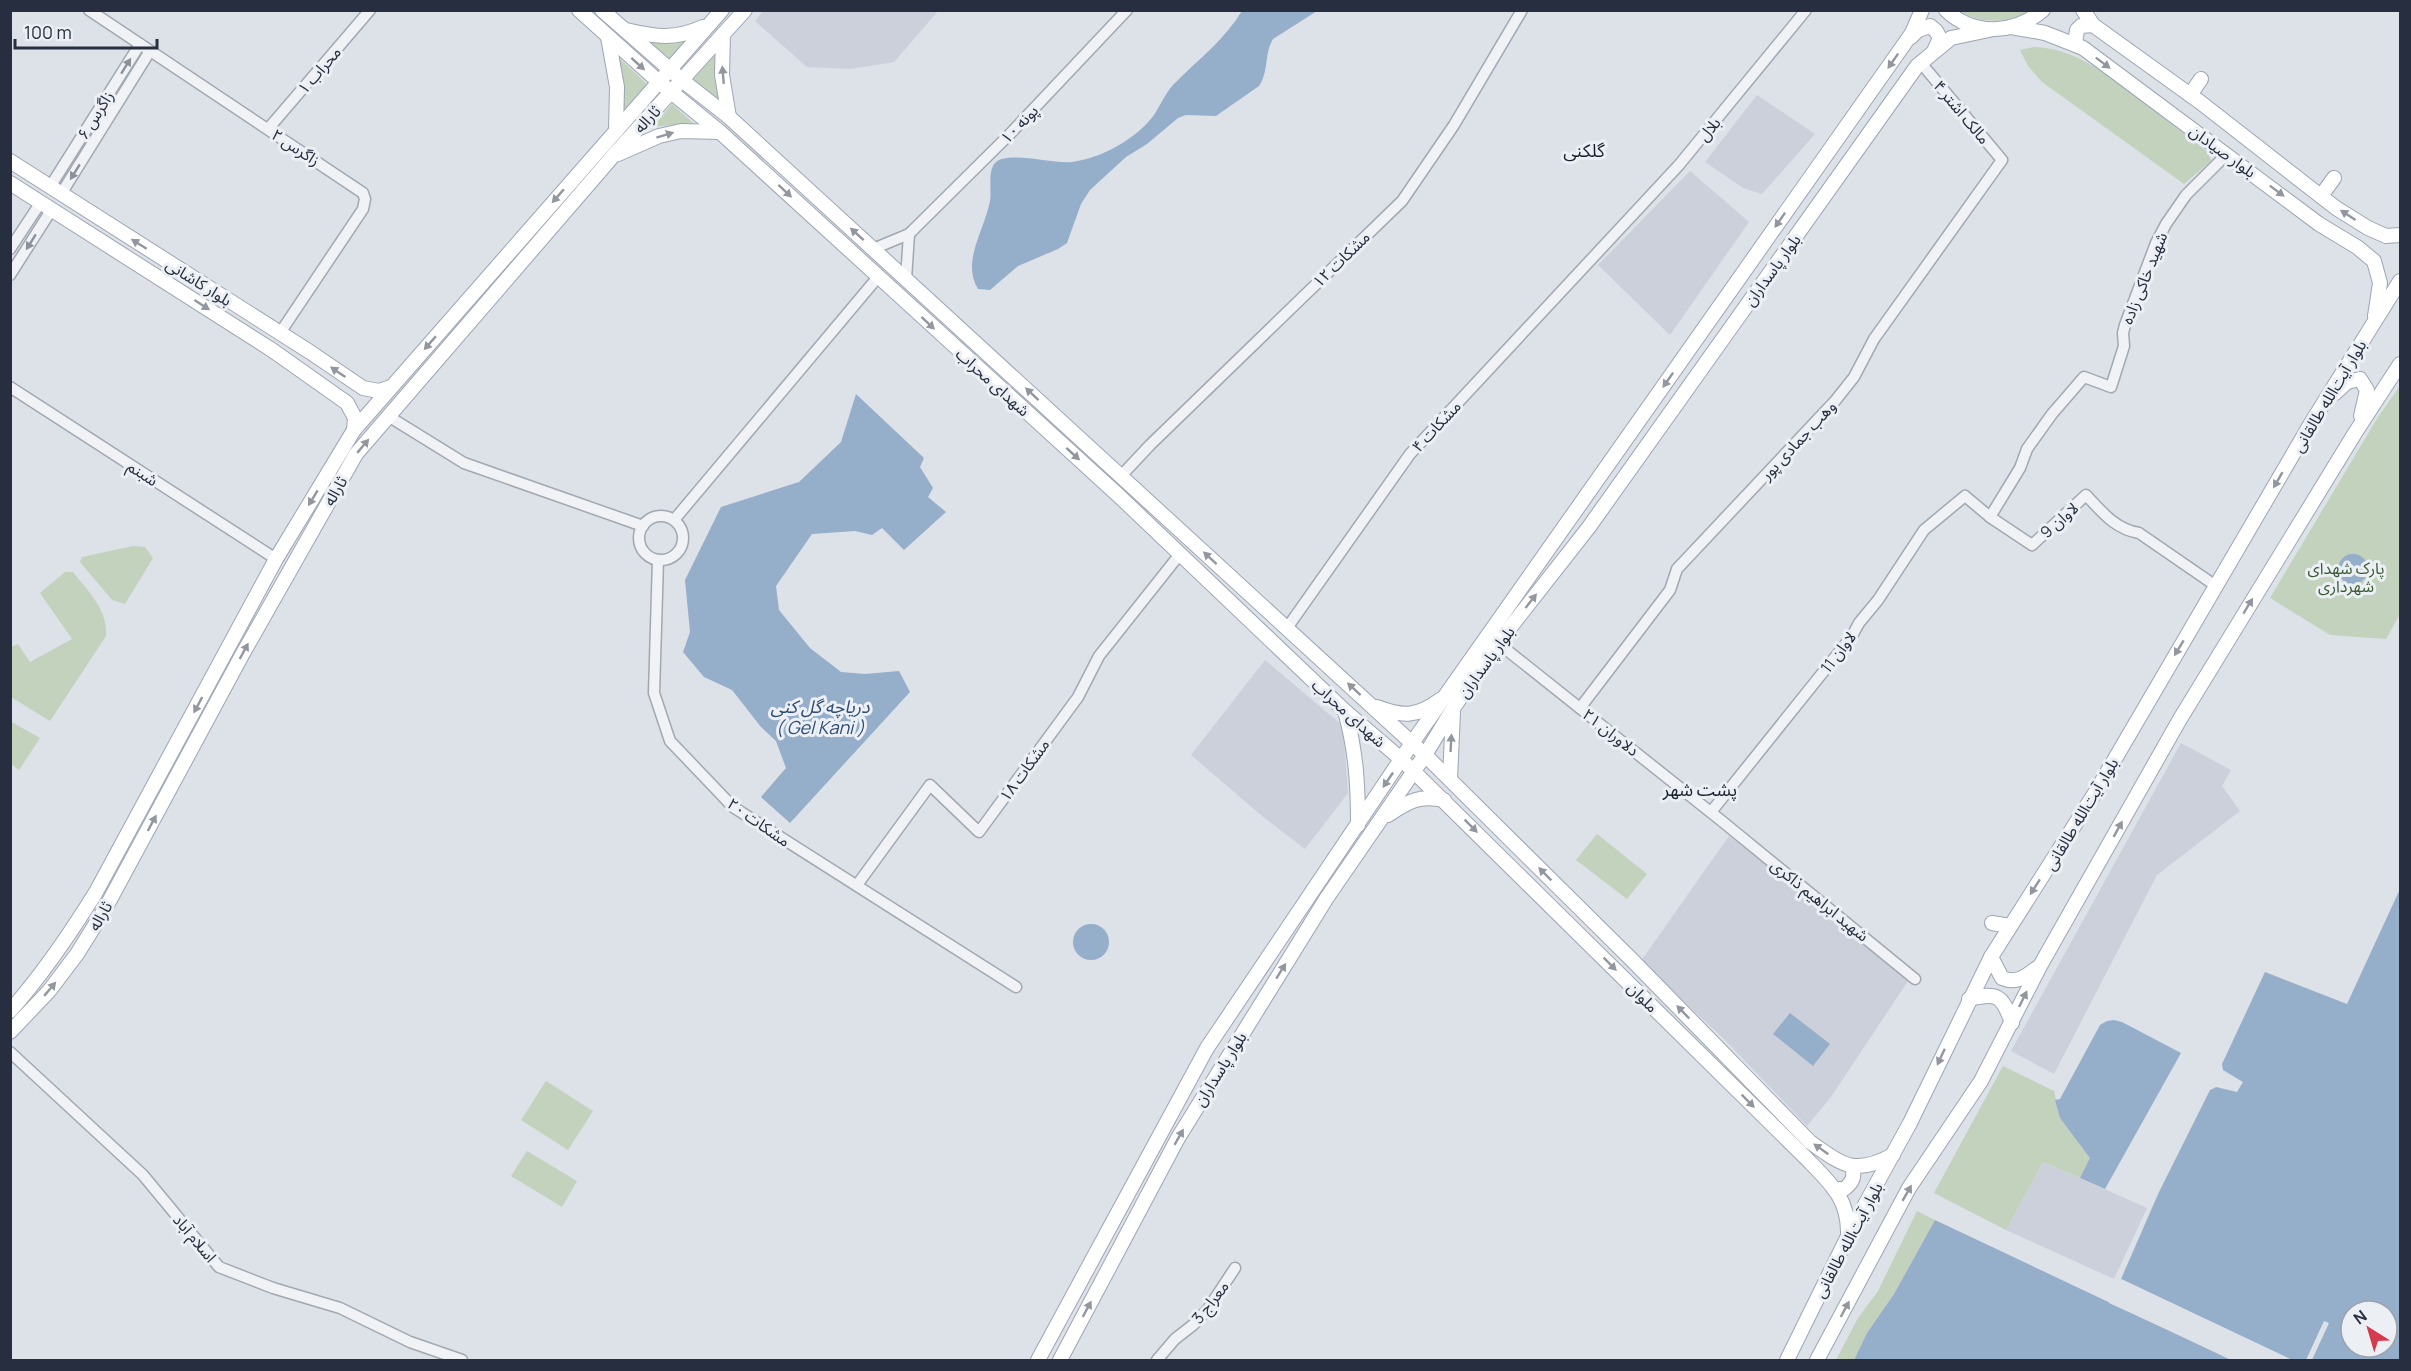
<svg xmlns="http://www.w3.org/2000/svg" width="2411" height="1371" viewBox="0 0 2411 1371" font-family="Manrope,'Noto Sans Arabic',sans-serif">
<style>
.built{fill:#cbd0da}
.green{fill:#c2d2bd}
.water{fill:#95aeca;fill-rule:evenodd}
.pier{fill:#dde1e8}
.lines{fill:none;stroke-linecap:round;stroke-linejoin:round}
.minor-casing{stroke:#a2a8b2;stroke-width:13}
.major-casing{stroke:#9ca5b4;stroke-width:16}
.minor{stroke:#f0f2f6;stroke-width:10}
.major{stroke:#fff;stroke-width:14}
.oneway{fill:#92969f}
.oneway2{fill:#8b909a}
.labels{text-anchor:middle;stroke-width:6;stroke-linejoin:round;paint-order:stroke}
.street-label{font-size:16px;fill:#262e3f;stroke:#ecf0f5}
.park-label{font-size:16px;fill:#395b32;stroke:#ecf0f5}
.neighbourhood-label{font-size:18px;fill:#18202f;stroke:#ecf0f5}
.water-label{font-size:18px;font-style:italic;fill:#2e4c75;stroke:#ecf0f5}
</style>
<rect width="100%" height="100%" fill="#dde1e8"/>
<g class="built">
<polygon points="763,11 763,10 938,11 894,62 850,69 807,67 755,21"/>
<polygon points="1757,95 1815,134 1762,194 1743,188 1705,162"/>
<polygon points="1690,171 1749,222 1670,335 1598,265"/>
<polygon points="1265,660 1343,726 1348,793 1305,849 1262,816 1191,755"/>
<polygon points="2181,743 2231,770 2222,786 2240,811 2157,875 2054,1074 2011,1051"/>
<polygon points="1729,836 1831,914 1908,981 1831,1097 1807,1126 1724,1039 1641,961"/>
<polygon points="2043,1162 2147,1208 2114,1279 2006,1230"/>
</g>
<g class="green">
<path d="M1960,11H2029C2008,24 1981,24 1960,11Z"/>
<polygon points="688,39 669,61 648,42"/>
<path d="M2034,47C2077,48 2110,77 2143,102C2165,119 2187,136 2209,153L2211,161L2184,184L2042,82L2028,66L2020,50Z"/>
<path d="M716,51C714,71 717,87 723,106L692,81Z"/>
<path d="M618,57L648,85L621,113C625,93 623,77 618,57Z"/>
<polygon points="672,104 693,123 653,127"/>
<polygon points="2400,386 2400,614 2386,639 2330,635 2270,598 2378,417"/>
<polygon points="133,546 145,547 153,558 125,604 112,600 80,562 82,557"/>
<path d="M65,572H73C88,591 108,610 106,636L50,721L11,697V647L18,644L30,662L72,639L40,593Z"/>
<polygon points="10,721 40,738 19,770 11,764"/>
<polygon points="1597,834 1647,874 1627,899 1576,860"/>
<polygon points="2003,1066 2054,1091 2060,1118 2091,1158 2080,1178 2043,1162 2006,1230 1934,1193"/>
<polygon points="546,1081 593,1111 568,1150 521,1120"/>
<polygon points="527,1151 577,1181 562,1207 511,1176"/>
<polygon points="1917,1211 1935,1220 1894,1294 1867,1333 1854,1360 1836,1360 1858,1318 1878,1291"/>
</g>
<g class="water">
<path d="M1242,11H1317L1273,39C1264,54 1269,72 1259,86L1216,116L1186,115L1178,118L1147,144L1126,157L1090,190L1081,204L1067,243L1058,249L1018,266L990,290L978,289C961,262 985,229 990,201C992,190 987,170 996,162C1010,151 1052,164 1072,162C1102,158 1136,139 1154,115C1162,103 1166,91 1177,81C1200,58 1225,39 1242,11Z"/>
<polygon points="856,394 924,458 920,467 933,488 928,497 946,512 904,550 882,528 872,535 855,531 812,534 776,586 779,610 810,648 841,672 865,674 899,671 910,692 790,823 761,797 786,768 776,741 761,727 732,690 704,677 683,652 690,632 685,580 721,507 799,482 841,442"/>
<circle cx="2353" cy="569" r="15"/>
<path d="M2400,889V1360H2292L2121,1279L2159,1192L2210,1090L2216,1087L2237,1092L2243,1082L2223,1070L2222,1064L2265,972L2347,1004ZM2351,1311H2387V1347H2351Z"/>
<circle cx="1091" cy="942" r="18"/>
<polygon points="1790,1013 1830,1044 1813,1066 1773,1034"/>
<polygon points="2114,1020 2122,1022 2181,1053 2105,1189 2080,1178 2090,1158 2060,1118 2055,1100 2060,1099 2100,1025 2107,1021"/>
<polygon points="1935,1220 2231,1360 1854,1360 1867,1333 1894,1294"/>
</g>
<g class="pier">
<polygon points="2121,1279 2292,1360 2285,1360 2120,1282"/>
<polygon points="2111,1300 2232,1358 2234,1360 2109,1303"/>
<polygon points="2324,1321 2329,1323 2312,1360 2306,1360"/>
</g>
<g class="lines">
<defs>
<g id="minor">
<polyline points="89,10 363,193 365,199 363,209 280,333"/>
<polyline points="268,129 370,10"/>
<polyline points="50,187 140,44"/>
<polyline points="61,194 150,51"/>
<polyline points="10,249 41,202"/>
<polyline points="873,249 909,234 1008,136 1127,10"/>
<polyline points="10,275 52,209"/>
<polyline points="906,279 909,234"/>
<polyline points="10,387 276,559"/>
<polyline points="388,416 464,463 643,526"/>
<polyline points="1121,476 1150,445 1402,201 1454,125 1522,10"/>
<circle cx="661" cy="538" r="22"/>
<polyline points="674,520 878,277"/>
<polyline points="658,560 654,693 670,741 733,807 1016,987"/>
<path d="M2216,586L2139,533C2115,529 2102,512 2086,495L2032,545L1990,517L2020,468L2027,449L2052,414L2084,377L2111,387L2124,346L2123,333L2125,325L2156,243L2166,224L2186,195L2227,154"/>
<polyline points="1287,628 1410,454 1679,165 1806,10"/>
<polyline points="1498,643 1723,822 1915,979"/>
<polyline points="1580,708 1670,590 1677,569 1835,401 1854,377 1874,339 2002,160 1921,63"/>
<polyline points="1711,812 1852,636 1859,623 1878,600 1924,530 1965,496 1990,517"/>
<polyline points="857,885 930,785 979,832 1078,697 1099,656 1180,554"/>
<polyline points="10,1052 143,1175 219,1267 273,1288 340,1308 410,1342 462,1360"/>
<polyline points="1157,1360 1175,1339 1193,1325 1208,1309 1235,1268"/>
</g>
<g id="major">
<path d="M579,10L659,82L720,132L1118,495L1345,711L1401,759L1806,1158C1830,1183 1849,1198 1848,1235"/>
<path d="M602,10L683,81L729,117L1425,755L1632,960L1810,1142C1843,1165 1854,1176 1893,1155"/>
<path d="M1946,10C1974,37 2015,34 2043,10"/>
<polyline points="2083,10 2093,25 2200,102 2336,208 2368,228 2386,236 2400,235"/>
<polyline points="2011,27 2045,33 2083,48 2319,224 2357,247 2374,261 2380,283 2375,316"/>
<path d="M626,30C656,37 674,40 703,27"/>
<polyline points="723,34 722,75 729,117"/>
<polyline points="608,37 617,87 616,131"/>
<polyline points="1911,37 1918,30 1930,26 1936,31 1940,38 1934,51"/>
<polyline points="2075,44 2077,30 2081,26 2093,25"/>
<polyline points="2190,95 2201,79"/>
<polyline points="618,154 659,136 681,131 720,132"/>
<polyline points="10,161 310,352 363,388 379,391 391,387"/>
<polyline points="10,183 272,350 347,403 355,418 354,430"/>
<polyline points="2321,196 2334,178"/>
<polyline points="2335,393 2347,382 2360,379 2367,390 2361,416"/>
<path d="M1377,707C1403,717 1417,717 1440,700"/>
<path d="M1345,711C1356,751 1358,783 1358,825"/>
<polyline points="1450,779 1453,712"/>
<path d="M1388,815C1409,801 1419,795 1444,800"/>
<polyline points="1992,923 2010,926"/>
<path d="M1991,957L2002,978C2017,984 2025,977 2037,968"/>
<path d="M1969,999C1998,992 2002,995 2012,1023"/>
<path d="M10,1011C43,974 70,934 96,892L276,559L354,430L722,10"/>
<polyline points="10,1032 49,991 77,954 105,909 242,655 356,454 613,156 745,10"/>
<path d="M1834,1189H1844C1853,1182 1855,1177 1852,1166"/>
<polyline points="1038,1360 1207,1048 1412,743 1912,33 1922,10"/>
<polyline points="1060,1360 1178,1138 1326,899 1425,755 1454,707 1498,643 1589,527 1917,66 1951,38 1989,30"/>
<polyline points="1787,1360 1850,1232 1910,1123 1991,957 2095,793 2313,420 2400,281"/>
<polyline points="1817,1360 1909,1188 1981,1081 2040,966 2180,719 2355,433 2400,364"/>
</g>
</defs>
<use href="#minor" class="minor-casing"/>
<use href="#major" class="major-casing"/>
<use href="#minor" class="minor"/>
<use href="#major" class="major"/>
</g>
<defs><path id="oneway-solid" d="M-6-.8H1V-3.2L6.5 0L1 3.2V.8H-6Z" transform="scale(1.5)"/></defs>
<g class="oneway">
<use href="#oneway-solid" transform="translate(1893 61) rotate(125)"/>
<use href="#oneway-solid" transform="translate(2103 63) rotate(37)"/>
<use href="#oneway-solid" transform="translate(638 64) rotate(42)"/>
<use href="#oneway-solid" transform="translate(723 75) rotate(-95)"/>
<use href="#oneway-solid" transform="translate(665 135) rotate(-17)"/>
<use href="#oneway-solid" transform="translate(785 191) rotate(43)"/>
<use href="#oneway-solid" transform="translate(2277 191) rotate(37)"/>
<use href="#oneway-solid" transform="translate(558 196) rotate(131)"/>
<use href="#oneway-solid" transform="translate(2348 215) rotate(-147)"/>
<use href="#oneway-solid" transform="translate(1780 220) rotate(125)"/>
<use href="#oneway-solid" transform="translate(857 234) rotate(-138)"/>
<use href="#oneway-solid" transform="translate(139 244) rotate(-148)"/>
<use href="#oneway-solid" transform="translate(202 305) rotate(33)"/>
<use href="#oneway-solid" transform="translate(928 323) rotate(43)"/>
<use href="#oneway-solid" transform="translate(430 343) rotate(131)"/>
<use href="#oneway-solid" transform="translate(338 372) rotate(-146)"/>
<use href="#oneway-solid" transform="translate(1668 380) rotate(125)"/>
<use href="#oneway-solid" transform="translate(1032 394) rotate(-137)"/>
<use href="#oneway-solid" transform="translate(363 446) rotate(-50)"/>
<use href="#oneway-solid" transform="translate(1073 454) rotate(42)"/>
<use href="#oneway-solid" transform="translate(2278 480) rotate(120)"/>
<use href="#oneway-solid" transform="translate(313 498) rotate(121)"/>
<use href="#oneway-solid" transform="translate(1210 558) rotate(-137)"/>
<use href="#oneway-solid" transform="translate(1531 601) rotate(-52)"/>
<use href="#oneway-solid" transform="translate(2248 606) rotate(-59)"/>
<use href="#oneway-solid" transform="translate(2179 648) rotate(121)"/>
<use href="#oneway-solid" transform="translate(244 651) rotate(-62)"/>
<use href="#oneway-solid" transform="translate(1354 689) rotate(-137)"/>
<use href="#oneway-solid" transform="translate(198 705) rotate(118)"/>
<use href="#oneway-solid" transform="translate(1451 743) rotate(-87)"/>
<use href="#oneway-solid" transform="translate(1388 780) rotate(124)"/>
<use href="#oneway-solid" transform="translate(152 823) rotate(-62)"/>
<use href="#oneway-solid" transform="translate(1471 826) rotate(45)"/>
<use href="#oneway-solid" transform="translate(2118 829) rotate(-61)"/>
<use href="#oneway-solid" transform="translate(1545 874) rotate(-135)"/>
<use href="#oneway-solid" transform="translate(2035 887) rotate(123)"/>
<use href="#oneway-solid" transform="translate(1610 964) rotate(45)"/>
<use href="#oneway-solid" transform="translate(1281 971) rotate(-58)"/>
<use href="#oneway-solid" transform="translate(50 989) rotate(-50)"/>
<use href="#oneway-solid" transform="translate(2023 999) rotate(-64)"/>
<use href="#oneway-solid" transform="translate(1683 1012) rotate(-134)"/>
<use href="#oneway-solid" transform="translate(1941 1057) rotate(115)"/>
<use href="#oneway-solid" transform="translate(1748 1101) rotate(45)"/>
<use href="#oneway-solid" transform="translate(1179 1137) rotate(-60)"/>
<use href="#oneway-solid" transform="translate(1821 1149) rotate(-145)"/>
<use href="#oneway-solid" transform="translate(1907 1193) rotate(-60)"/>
<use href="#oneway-solid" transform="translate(1087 1309) rotate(-62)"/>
<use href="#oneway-solid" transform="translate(1845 1309) rotate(-62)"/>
</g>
<g class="oneway2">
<use href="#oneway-solid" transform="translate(126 66) rotate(-58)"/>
<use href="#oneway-solid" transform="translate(75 172) rotate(122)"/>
<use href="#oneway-solid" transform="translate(31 242) rotate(122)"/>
</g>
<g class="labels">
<g class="street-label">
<text transform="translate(319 70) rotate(-49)" y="6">محراب ۱</text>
<text transform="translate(1962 112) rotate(50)" y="6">مالک اشتر ۴</text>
<text transform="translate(95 115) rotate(-58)" y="6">زاگرس ۶</text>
<text transform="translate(647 119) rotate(-47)" y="6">ثاراله</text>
<text transform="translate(1019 124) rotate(-46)" y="6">پونه ۱۰</text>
<text transform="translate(1709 129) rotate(-50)" y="6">بلال</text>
<text transform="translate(296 147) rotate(33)" y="6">زاگرس ۲</text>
<text transform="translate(2223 151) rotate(36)" y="6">بلوار صیادان</text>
<text transform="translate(1341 259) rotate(-44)" y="6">مشکات ۱۲</text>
<text transform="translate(1772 270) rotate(-54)" y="6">بلوار پاسداران</text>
<text transform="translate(2144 278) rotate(-68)" y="6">شهید خاکی زاده</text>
<text transform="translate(199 282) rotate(32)" y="6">بلوار کاشانی</text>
<text transform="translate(993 382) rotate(42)" y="6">شهدای محراب</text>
<text transform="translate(2329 396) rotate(-59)" y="6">بلوار آیت‌الله طالقانی</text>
<text transform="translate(1436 426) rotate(-47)" y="6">مشکات ۴</text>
<text transform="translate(1798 440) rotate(-47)" y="6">وهب جمادی پور</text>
<text transform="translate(143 473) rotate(33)" y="6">شبنم</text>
<text transform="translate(335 491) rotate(-60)" y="6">ثاراله</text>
<text transform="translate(2059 520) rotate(-42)" y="6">لاوان 9</text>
<text transform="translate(1838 652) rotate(-53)" y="6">لاوان 11</text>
<text transform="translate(1486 662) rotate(-54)" y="6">بلوار پاسداران</text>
<text transform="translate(1349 713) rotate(42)" y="6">شهدای محراب</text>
<text transform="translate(1611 732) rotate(38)" y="6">دلاوران ۲۱</text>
<text transform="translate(1024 770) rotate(-54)" y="6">مشکات ۱۸</text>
<text transform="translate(2081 814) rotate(-59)" y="6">بلوار آیت‌الله طالقانی</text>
<text transform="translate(759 822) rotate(35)" y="6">مشکات ۲۰</text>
<text transform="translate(1820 900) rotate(39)" y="6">شهید ابراهیم ذاکری</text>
<text transform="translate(100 916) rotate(-60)" y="6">ثاراله</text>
<text transform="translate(1643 997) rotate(45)" y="6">ملوان</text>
<text transform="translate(1220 1069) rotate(-58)" y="6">بلوار پاسداران</text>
<text transform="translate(195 1238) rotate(50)" y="6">اسلام آباد</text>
<text transform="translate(1848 1240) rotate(-62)" y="6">بلوار آیت‌الله طالقانی</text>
<text transform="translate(1210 1302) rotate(-52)" y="6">معراج 3</text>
</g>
<g class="park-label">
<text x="2346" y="574">پارک شهدای<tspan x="2346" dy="18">شهرداری</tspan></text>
</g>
<g class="neighbourhood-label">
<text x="1584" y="157">گلکنی</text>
<text x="1700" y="796">پشت شهر</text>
</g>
<g class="water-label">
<text x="820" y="713">دریاچه گل کنی<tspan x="820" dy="21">( Gel Kani )</tspan></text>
</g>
</g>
<rect width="2411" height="1371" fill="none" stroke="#262e3f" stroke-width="24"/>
<g transform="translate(2369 1329) rotate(323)"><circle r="28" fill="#ecf0f5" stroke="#9da2ac" stroke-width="1.5"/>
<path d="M0-4.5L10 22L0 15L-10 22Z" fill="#d53a4e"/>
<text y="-9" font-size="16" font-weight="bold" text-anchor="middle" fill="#262e3f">N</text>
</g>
<path d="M15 39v9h142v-9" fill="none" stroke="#262e3f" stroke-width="3"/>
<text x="24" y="39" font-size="18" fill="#262e3f" stroke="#ecf0f5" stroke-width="4.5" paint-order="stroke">100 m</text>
</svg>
